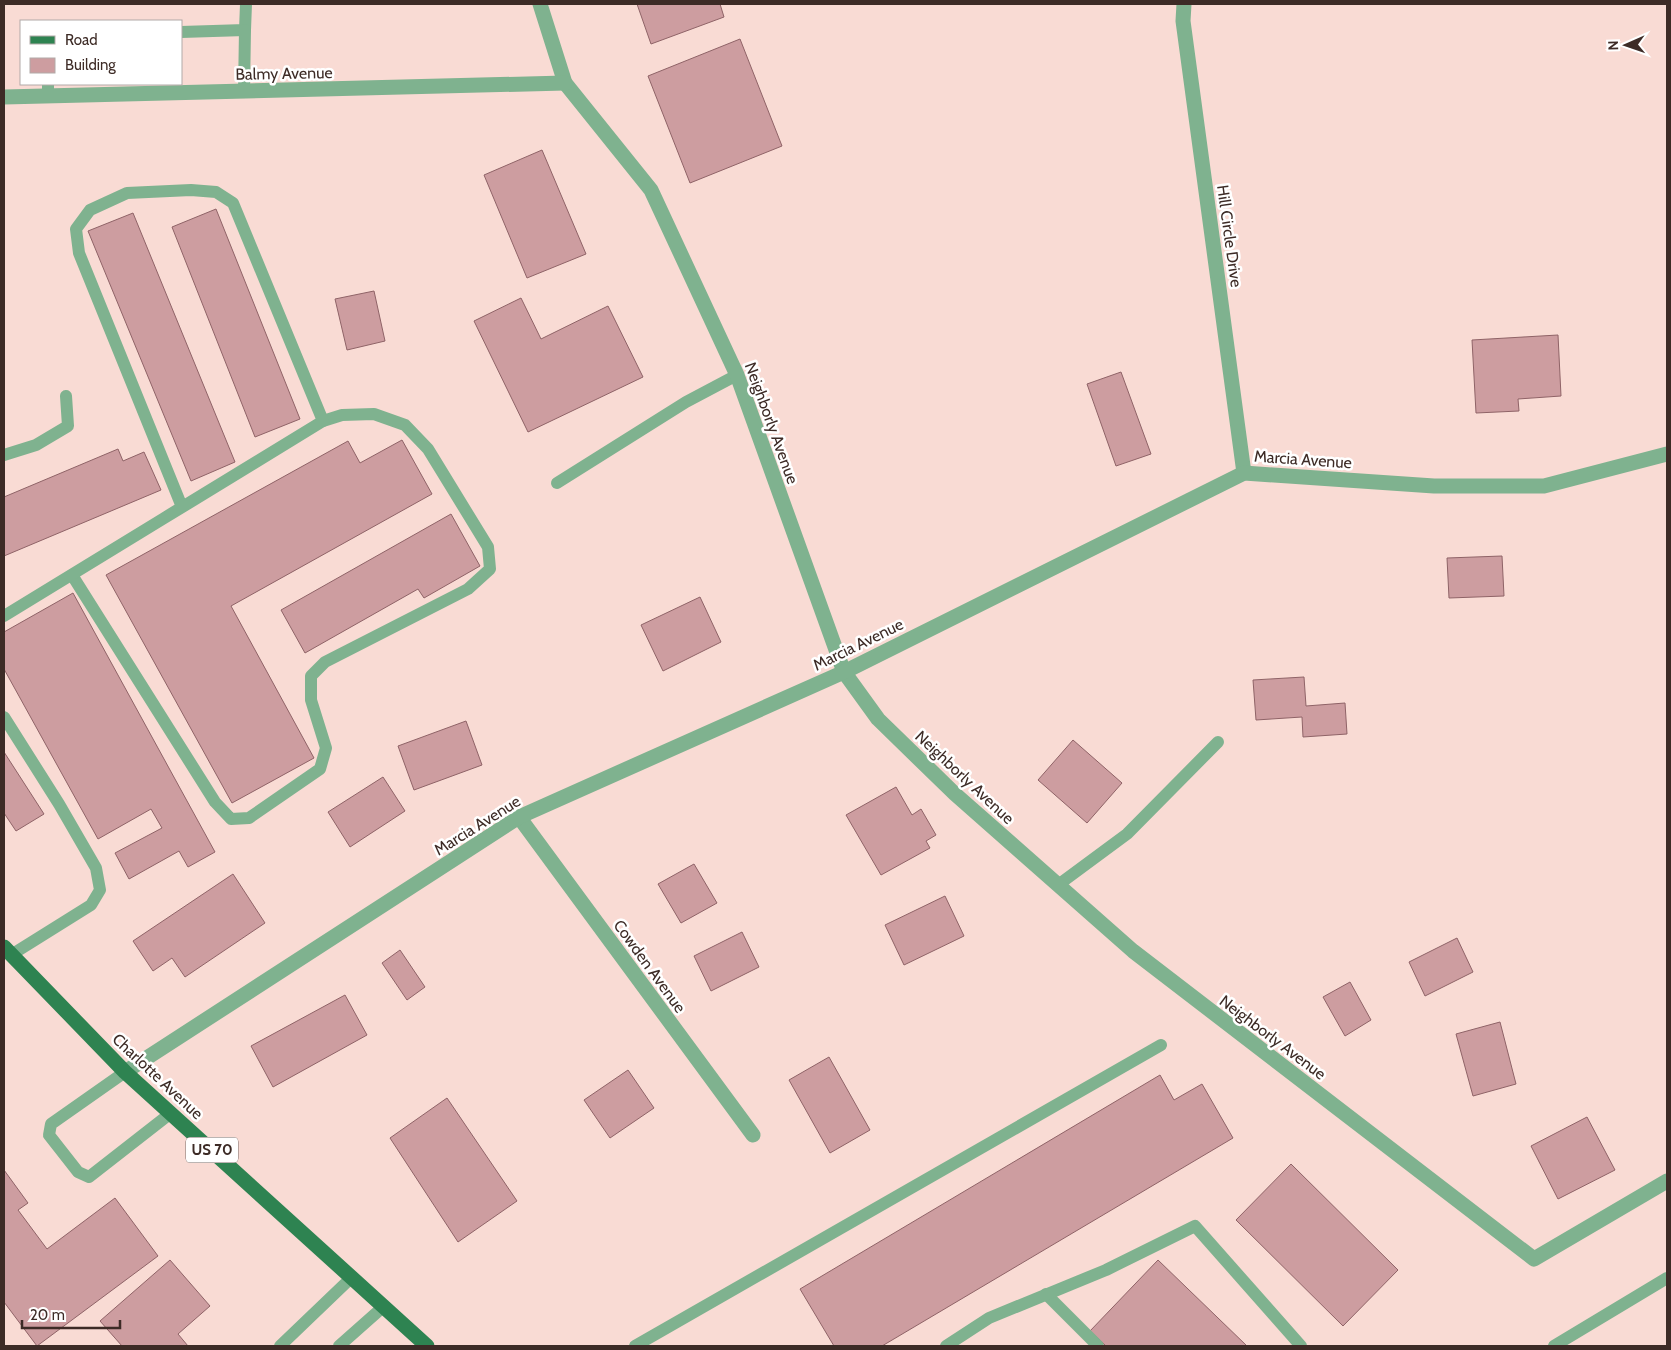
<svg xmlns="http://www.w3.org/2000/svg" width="1671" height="1350" viewBox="0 0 1671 1350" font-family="Cabin,sans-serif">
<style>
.building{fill:#cd9da0;stroke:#8f6367}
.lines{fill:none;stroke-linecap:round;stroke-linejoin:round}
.lane{stroke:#7fb28f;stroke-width:12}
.street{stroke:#7fb28f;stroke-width:15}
.primary{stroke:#2e8351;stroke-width:15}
.labels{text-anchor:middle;stroke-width:5;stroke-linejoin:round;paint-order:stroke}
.shield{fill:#fff;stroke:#776b67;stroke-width:1}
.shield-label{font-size:15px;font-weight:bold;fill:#3d2b26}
.street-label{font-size:16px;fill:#3d2b26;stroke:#fff}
</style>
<rect width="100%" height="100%" fill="#f9dbd4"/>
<g class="building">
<polygon points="637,4 720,4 724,17 651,44"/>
<polygon points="740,39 782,146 690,183 648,76"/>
<polygon points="542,150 586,254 527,278 484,175"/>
<polygon points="216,209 300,419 255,437 172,227"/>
<polygon points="133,213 235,462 191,481 88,231"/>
<polygon points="374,291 385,341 347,350 335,299"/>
<polygon points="521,298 541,339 608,306 643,377 528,432 474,321"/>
<polygon points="1558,335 1561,396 1518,399 1519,411 1476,413 1472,340"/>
<polygon points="1121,372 1151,454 1116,466 1087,384"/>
<polygon points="402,440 432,494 231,606 314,758 232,803 106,575 348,441 360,463"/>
<polygon points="118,449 123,461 144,452 161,490 4,556 4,497"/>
<polygon points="451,514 480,566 424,598 418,589 305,653 281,610"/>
<polygon points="1502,556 1504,596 1449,598 1447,558"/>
<polygon points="73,593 215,852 188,867 179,851 129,879 115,853 162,828 151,809 98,839 4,669 4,632"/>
<polygon points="700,597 721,642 663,671 641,625"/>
<polygon points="1304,677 1306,706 1345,703 1347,734 1303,737 1302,717 1256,720 1253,680"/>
<polygon points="466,721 482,765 414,790 398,746"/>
<polygon points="1073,740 1122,783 1087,823 1038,780"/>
<polygon points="4,752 44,814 16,831 4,813"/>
<polygon points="383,777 405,811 350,847 328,812"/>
<polygon points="896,787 912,815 921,809 936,835 926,841 930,848 881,875 846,815"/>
<polygon points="694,864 717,903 681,923 658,884"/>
<polygon points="233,874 265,923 185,977 172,958 153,971 133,941"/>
<polygon points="945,896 964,936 904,965 885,925"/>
<polygon points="742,932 759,967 711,991 694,956"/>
<polygon points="1457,938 1473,972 1425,996 1409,962"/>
<polygon points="400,950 425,987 407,1000 382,963"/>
<polygon points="1350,982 1371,1020 1345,1036 1323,997"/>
<polygon points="345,995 367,1035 273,1087 251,1046"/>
<polygon points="1500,1022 1516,1084 1473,1096 1456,1034"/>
<polygon points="829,1057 870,1130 830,1153 789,1080"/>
<polygon points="628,1070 654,1108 610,1138 584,1100"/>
<polygon points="1160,1075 1174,1100 1202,1084 1233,1138 882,1346 834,1346 800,1289"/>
<polygon points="447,1098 517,1201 458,1242 390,1138"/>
<polygon points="1587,1117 1615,1170 1558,1199 1531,1146"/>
<polygon points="1291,1164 1398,1270 1343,1326 1236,1220"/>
<polygon points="4,1170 28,1203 18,1210 47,1249 115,1198 158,1256 37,1346 4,1302"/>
<polygon points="170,1260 210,1306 178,1334 188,1346 122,1346 100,1321"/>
<polygon points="1158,1260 1247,1346 1106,1346 1090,1331"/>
</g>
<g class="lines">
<g class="lane">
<polyline points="181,32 245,30 246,4"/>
<polyline points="244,91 245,30"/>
<polyline points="48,96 48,84"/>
<polyline points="4,455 36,445 68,426 66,396"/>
<polyline points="557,483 686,402 737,375"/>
<polyline points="72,575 215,802 231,819 249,818 320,769 326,748 311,700 311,676 325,662 468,589 490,569 488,547 428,449 405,425 374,414 342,415 323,421"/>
<path d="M4,616C110,551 217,486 323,421L233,203L216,192L191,190L127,193L90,210L76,229L79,253L182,507"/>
<polyline points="4,717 59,804 96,868 100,890 91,905 11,955"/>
<polyline points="1058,885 1127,834 1218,742"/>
<polyline points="125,1072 51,1124 49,1135 78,1172 89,1177 171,1113"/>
<polyline points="1046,1294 1098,1346"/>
<polyline points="280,1346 351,1278"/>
<polyline points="339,1346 383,1307"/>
<polyline points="635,1346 1161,1045"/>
<polyline points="946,1346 989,1318 1106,1270 1195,1226 1301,1346"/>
<polyline points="1554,1346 1667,1278"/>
</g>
<g class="street">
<polyline points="540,4 565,83 651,190 737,375 844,672 878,719 955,794 1133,951 1534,1259 1667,1181"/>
<polyline points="1184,4 1183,21 1244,473"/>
<polyline points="4,97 565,83"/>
<polyline points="519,817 753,1135"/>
<polyline points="125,1072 519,817 844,672 1244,473 1434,486 1544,486 1667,454"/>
</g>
<polyline class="primary" points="4,947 125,1072 427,1346"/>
</g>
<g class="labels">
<rect class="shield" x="186" y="1137.5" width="52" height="25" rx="4"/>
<g class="shield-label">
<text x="212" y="1155">US 70</text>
</g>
<g class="street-label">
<text transform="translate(284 73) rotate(-1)" y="6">Balmy Avenue</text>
<text transform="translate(1230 236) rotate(82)" y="6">Hill Circle Drive</text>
<text transform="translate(772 423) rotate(70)" y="6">Neighborly Avenue</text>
<text transform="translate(1303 459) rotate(4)" y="6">Marcia Avenue</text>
<text transform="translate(858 644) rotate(-26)" y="6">Marcia Avenue</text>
<text transform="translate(965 777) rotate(43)" y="6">Neighborly Avenue</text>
<text transform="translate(477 825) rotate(-32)" y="6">Marcia Avenue</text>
<text transform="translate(650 966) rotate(54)" y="6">Cowden Avenue</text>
<text transform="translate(1273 1037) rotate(37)" y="6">Neighborly Avenue</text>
<text transform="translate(158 1076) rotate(43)" y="6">Charlotte Avenue</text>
</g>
</g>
<rect width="1671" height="1350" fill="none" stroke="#3d2b26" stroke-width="10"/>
<rect x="20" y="20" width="162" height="65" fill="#ffffff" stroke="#b1aaa8"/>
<rect x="30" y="36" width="25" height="8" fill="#2e8351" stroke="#b1aaa8"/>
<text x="65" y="45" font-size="15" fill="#3d2b26">Road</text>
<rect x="30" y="58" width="25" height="15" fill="#cd9da0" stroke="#b1aaa8"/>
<text x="65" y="70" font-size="15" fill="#3d2b26">Building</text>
<g transform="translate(1626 45) rotate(268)" stroke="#ffffff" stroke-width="4" paint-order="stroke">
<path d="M0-4L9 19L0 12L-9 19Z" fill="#3d2b26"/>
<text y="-8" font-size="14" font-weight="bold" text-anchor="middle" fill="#3d2b26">N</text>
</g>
<path d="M22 1320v8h98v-8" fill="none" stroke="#3d2b26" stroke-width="2.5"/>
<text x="30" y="1320" font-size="15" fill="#3d2b26" stroke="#ffffff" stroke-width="4" paint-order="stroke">20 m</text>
</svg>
